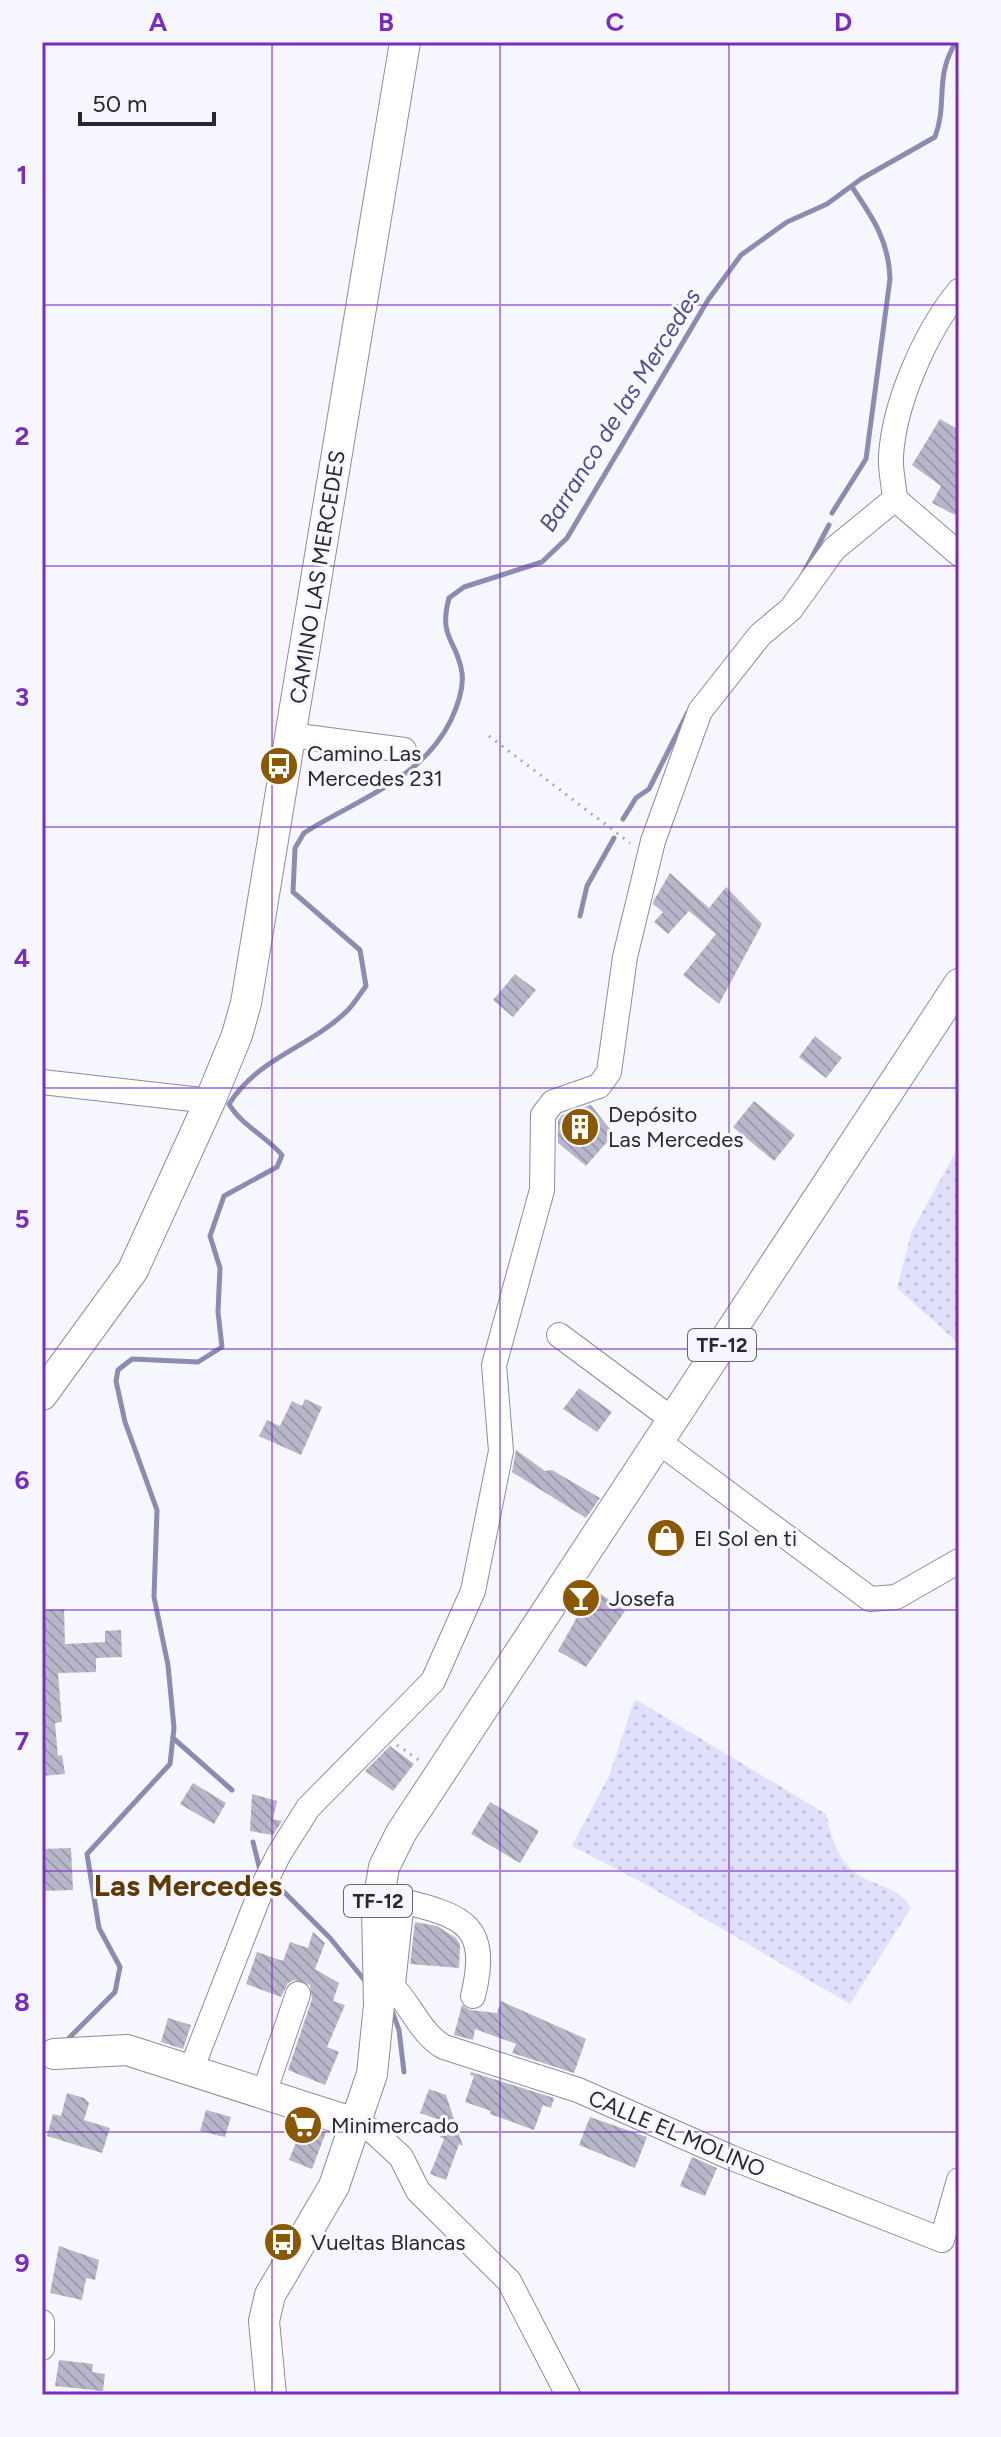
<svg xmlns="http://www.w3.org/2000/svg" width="1001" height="2437" viewBox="0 0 1001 2437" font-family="Figtree,sans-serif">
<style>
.green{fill:url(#green-dots)}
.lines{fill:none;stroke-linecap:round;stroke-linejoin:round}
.stream{stroke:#8c8bb2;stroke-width:5}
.building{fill:url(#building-back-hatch)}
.minor-casing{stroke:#8c8c9d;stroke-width:26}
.major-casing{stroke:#8c8c9d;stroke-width:32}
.path{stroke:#aaaab1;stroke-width:3;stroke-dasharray:2 6;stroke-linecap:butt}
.minor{stroke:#fff;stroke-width:24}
.major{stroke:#fff;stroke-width:30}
.grid{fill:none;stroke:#7b2cbf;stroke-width:2;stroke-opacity:0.55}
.labels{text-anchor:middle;stroke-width:6;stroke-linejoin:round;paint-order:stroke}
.shield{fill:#f6f6fe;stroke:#66666d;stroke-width:2}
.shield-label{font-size:20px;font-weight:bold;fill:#28282f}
.street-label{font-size:22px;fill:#28282f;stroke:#f6f6fe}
.poi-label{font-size:22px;fill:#28282f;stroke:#f6f6fe;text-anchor:start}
.water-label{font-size:24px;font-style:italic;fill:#524e8e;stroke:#f6f6fe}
.district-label{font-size:30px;font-weight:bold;fill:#5e3a04;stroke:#f6f6fe}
.neatline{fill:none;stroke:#7b2cbf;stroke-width:3}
.grid-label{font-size:26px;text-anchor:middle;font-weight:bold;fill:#7b2cbf}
</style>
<defs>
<pattern id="green-dots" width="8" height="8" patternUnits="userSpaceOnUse" patternTransform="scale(2)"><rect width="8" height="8" fill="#e0e0fd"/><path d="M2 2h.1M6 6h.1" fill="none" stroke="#c0c0d9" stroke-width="1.8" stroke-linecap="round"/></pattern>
<pattern id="building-back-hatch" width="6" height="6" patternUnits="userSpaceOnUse" patternTransform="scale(2)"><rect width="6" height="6" fill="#b7b7c9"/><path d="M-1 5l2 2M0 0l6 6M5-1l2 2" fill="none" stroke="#9d9dad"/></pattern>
</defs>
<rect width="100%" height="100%" fill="#f6f6fe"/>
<g class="green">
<polygon points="959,1146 959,1344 897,1288 912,1231"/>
<path d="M635,1699L826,1814C831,1834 836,1856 853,1871C872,1887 897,1884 911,1908L850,2004L647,1885L572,1846L609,1776Z"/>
</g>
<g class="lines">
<g class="stream">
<path d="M832,513L866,459L890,279C889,241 873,218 852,187"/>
<polyline points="802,576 829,525"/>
<polyline points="623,819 636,798 649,789 688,712"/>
<polyline points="580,916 587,886 614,838"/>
<polyline points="173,1738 232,1790"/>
<polyline points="253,1842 260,1870"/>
<polyline points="277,1885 330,1938 366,1982"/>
<polyline points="392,2011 399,2030 404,2072"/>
<path d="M69,2038L115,1992L120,1967L99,1928L87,1854L170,1764L174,1728L168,1665L154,1597L157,1510L125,1422L116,1381L118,1370L132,1359L198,1362L222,1347L218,1312L220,1268L210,1236L224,1196L277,1167L282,1155C266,1136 241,1125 229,1104C260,1056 309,1048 347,1011C354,1004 360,994 366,986L360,950L293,892L295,848L304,833C357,799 421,781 451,720C457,707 464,688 462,673C457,639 438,639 449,598L464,587L542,562L567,538L708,300L741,255L787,222L827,204L861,179L935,137C948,102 934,77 956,42"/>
</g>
</g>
<g class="building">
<polygon points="940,419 959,430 959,517 932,503 941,486 912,465"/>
<polygon points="670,873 709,908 726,887 762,924 719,1004 683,975 716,934 689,911 668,934 654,922 663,912 653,904 654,900"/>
<polygon points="515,974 536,990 513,1017 493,1000"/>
<polygon points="815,1036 842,1058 826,1078 799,1057"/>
<polygon points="754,1101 795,1135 774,1161 733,1127"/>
<polygon points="591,1105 614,1134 586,1166 558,1143 558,1120 562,1115"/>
<polygon points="579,1388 612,1412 597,1432 563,1409"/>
<polygon points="305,1399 322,1407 301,1455 259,1436 267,1420 280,1426 292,1401 302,1406"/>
<polygon points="516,1450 545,1471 552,1470 600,1498 586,1518 512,1472"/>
<polygon points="588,1585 625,1611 586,1667 558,1651 577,1617 569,1612"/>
<polygon points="64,1609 65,1644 105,1642 105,1631 121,1630 122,1657 96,1658 96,1672 58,1673 62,1722 55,1723 58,1756 62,1755 65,1774 42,1776 42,1610"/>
<polygon points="390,1746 414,1764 393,1791 365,1771"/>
<polygon points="193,1783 226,1803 214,1824 180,1804"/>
<polygon points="252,1794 277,1801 273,1819 282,1821 273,1835 250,1831"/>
<polygon points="490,1802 539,1831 520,1863 471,1834"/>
<polygon points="71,1848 73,1890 42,1891 42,1849"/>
<polygon points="415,1922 437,1926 456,1938 460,1944 459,1968 410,1964"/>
<polygon points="313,1932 325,1943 315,1969 339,1983 333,2001 345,2005 327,2047 339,2052 325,2085 288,2070 312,1999 310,1985 294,1980 288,1983 281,1997 246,1984 257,1952 283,1961 290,1942 308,1948"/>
<polygon points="501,2001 586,2039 574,2073 512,2053 516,2044 475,2029 473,2040 454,2035 462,2005 470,2010 497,2013"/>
<polygon points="168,2018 191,2025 183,2049 161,2042"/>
<polygon points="471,2072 554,2098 551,2108 543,2105 534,2130 490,2114 491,2111 465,2102 474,2076 470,2075"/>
<polygon points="429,2089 446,2095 463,2146 459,2144 446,2180 430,2174 444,2139 440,2137 446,2122 420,2113"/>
<polygon points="67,2093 84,2098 89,2103 84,2120 110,2128 102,2153 47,2136 53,2114 61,2116"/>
<polygon points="206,2110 231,2117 225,2137 200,2131"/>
<polygon points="590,2117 647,2137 635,2168 579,2145"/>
<polygon points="303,2125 326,2132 312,2169 289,2160"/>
<polygon points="692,2157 717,2168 705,2196 680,2186"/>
<polygon points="59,2246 99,2260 95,2280 86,2278 82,2300 50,2293"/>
<polygon points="59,2360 93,2364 92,2372 105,2374 103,2391 55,2386"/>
</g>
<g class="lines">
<defs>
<g id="minor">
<polyline points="895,499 959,554"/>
<polyline points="291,735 404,750"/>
<polyline points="42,1082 210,1101"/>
<polyline points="559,1335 673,1420"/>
<polyline points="659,1442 870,1599 896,1597 959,1561"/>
<path d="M377,1976C408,1991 415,2031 444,2047L578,2090L732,2158L942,2240L959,2180"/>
<path d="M393,1984L402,1901C465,1916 490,1926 473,1996"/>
<path d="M191,2070L262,1888L279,1854L308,1808L433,1681L473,1591L501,1451L494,1365L542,1190L543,1115L553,1102L599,1086L609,1072L625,957L653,841L700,711L760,635L791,609L834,549L895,499C894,485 890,470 891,456C894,403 926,331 959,291"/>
<polyline points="264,2093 298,1994"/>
<polyline points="358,2124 374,2132 401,2157 418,2191 509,2281 568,2395"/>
<polyline points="42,2322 42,2348"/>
</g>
<g id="major">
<polyline points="42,1395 133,1270 210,1101 237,1035 246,1003 405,42"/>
<polyline points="54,2054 127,2050 358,2124"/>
<polyline points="271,2395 264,2321 270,2295 334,2186 372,2074 379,2005 377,1909 384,1867 401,1833 959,984"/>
</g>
</defs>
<use href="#minor" class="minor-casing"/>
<use href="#major" class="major-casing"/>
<g class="path">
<polyline points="489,736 630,843"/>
<polyline points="397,1745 420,1761"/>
</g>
<use href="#minor" class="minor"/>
<use href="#major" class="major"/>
</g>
<path class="grid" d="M272,42V2395M500,42V2395M729,42V2395M42,305H959M42,566H959M42,827H959M42,1088H959M42,1349H959M42,1610H959M42,1871H959M42,2132H959"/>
<defs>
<symbol id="bus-disc" viewBox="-11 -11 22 22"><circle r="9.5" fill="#8b5804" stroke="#f6f6fe"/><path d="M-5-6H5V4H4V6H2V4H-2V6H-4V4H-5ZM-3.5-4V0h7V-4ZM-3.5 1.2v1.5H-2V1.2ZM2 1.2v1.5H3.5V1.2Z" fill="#fff"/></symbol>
<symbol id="building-disc" viewBox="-11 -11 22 22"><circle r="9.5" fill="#8b5804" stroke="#f6f6fe"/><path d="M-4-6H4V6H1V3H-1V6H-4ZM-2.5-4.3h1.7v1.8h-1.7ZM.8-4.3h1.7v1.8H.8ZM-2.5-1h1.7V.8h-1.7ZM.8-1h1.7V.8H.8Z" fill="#fff"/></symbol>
<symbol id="shop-disc" viewBox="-11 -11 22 22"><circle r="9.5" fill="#8b5804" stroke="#f6f6fe"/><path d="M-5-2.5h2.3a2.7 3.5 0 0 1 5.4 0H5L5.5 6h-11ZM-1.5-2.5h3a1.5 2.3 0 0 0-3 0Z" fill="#fff"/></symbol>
<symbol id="bar-disc" viewBox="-11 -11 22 22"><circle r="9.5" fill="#8b5804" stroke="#f6f6fe"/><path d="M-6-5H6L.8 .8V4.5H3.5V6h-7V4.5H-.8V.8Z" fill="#fff"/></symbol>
<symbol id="supermarket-disc" viewBox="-11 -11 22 22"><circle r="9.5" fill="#8b5804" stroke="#f6f6fe"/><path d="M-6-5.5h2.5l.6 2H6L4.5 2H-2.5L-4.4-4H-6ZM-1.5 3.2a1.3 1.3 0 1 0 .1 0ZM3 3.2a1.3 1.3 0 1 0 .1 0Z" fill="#fff"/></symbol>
</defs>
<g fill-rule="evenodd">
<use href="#bus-disc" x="257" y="744" width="44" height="44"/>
<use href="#building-disc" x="558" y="1105" width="44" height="44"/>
<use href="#shop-disc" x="644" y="1516" width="44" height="44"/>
<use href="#bar-disc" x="559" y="1576" width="44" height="44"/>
<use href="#supermarket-disc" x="281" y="2103" width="44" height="44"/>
<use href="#bus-disc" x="261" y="2220" width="44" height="44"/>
</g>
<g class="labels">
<g class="shield">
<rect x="688" y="1329" width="68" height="32" rx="6"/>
<rect x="344" y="1885" width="68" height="32" rx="6"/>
</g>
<g class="shield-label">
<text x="722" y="1352">TF-12</text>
<text x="378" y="1908">TF-12</text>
</g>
<g class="street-label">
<text transform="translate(317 577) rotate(-81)" y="8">CAMINO LAS MERCEDES</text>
<text transform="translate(677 2133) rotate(23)" y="8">CALLE EL MOLINO</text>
</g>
<g class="poi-label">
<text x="307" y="761">Camino Las<tspan x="307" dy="25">Mercedes 231</tspan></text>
<text x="608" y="1122">Depósito<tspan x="608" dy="25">Las Mercedes</tspan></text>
<text x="694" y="1546">El Sol en ti</text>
<text x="609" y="1606">Josefa</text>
<text x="331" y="2133">Minimercado</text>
<text x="311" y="2250">Vueltas Blancas</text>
</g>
<g class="water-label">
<text transform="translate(620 410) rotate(-58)" y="8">Barranco de las Mercedes</text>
</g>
<g class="district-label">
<text x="188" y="1896">Las Mercedes</text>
</g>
</g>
<rect width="1001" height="2437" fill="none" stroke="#f6f6fe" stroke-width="88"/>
<path d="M80 112v12h134v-12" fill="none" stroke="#28282f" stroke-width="4"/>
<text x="92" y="112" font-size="24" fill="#28282f" stroke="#f6f6fe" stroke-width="6" paint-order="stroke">50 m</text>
<rect x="44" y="44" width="913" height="2349" class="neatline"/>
<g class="grid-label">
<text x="158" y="31">A</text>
<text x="386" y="31">B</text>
<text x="615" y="31">C</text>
<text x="843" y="31">D</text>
<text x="22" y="184">1</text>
<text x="22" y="445">2</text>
<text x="22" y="706">3</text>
<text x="22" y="967">4</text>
<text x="22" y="1228">5</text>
<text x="22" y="1489">6</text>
<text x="22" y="1750">7</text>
<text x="22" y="2011">8</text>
<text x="22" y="2272">9</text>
</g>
</svg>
